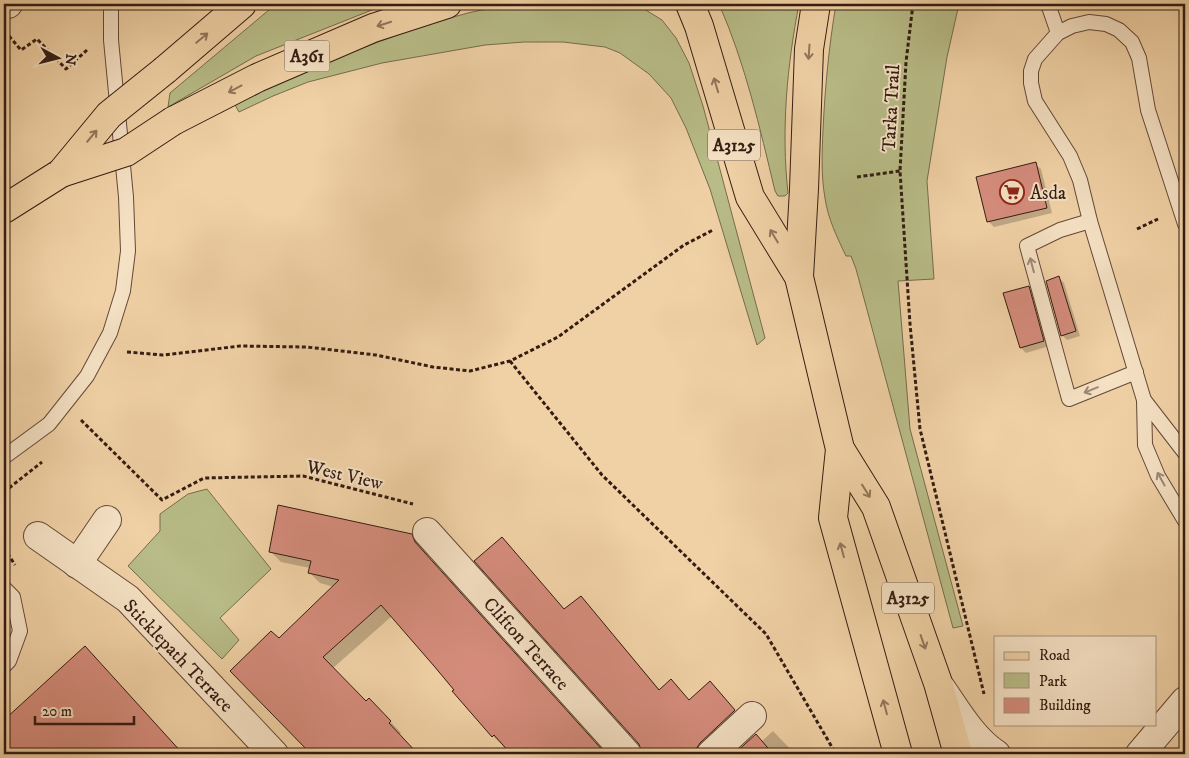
<svg xmlns="http://www.w3.org/2000/svg" width="1189" height="758" viewBox="0 0 1189 758" font-family="'IM FELL DW Pica',serif">
<style>
.green{fill:#b8bc87;stroke:#766c4c}
.shadow{fill:#0003}
.building{fill:#d58c7c;stroke:#341c12}
.lines{fill:none;stroke-linecap:round;stroke-linejoin:round}
.lane-casing{stroke:#634937;stroke-width:16}
.street-casing{stroke:#634937;stroke-width:30}
.primary-casing{stroke:#341c12;stroke-width:30}
.path{stroke:#341c12;stroke-width:3;stroke-dasharray:4 2.5;stroke-linecap:butt}
.lane{stroke:#f5e1c4;stroke-width:14}
.street{stroke:#f5e1c4;stroke-width:28}
.primary{stroke:#f0d1a5;stroke-width:28}
.primary-bridge-casing{stroke:#341c12;stroke-width:30;stroke-linecap:butt}
.primary-bridge{stroke:#f0d1a5;stroke-width:28}
.oneway{stroke:#92765c}
.oneway2{stroke:#9e8874}
.labels{text-anchor:middle;stroke-width:4;stroke-linejoin:round;paint-order:stroke}
.shield{fill:#f5e1c4;stroke:#6e5747;stroke-width:1}
.shield-label{font-size:18px;font-weight:bold;fill:#341c12}
.street-label{font-size:19px;fill:#341c12;stroke:#f5e1c4}
.poi-label{font-size:19px;fill:#341c12;stroke:#f5e1c4;text-anchor:start}
</style>
<rect width="100%" height="100%" fill="#f0d1a5"/>
<filter id="stains"><feTurbulence type="fractalNoise" baseFrequency=".004" numOctaves="4"/><feColorMatrix values="0 0 0 0 .2 0 0 0 0 .09 0 0 0 0 .02 0 0 0 .5 -.17"/></filter>
<radialGradient id="worn" r=".72"><stop offset=".6" stop-color="#630" stop-opacity="0"/><stop offset="1" stop-color="#630" stop-opacity=".3"/></radialGradient>
<g class="green">
<polygon points="276,4 387,4 256,56 168,107 170,93"/>
<path d="M517,4H636L662,20L676,38L689,63L703,106L765,338L757,345L710,189L686,128L671,98L649,74L620,53L605,47L563,42H524L485,45L382,63L308,82L273,96L239,112L234,103C310,69 388,34 468,13C484,9 501,7 517,4Z"/>
<path d="M719,4H799C787,66 781,130 788,193L785,196H778L775,191C760,128 745,63 719,4Z"/>
<path d="M836,4H959L947,57L927,181L934,279L898,281L910,429L963,626L953,628L856,269L851,256H846C837,237 828,219 825,198C821,176 822,152 823,130C825,87 829,46 836,4Z"/>
<polygon points="207,489 271,569 220,618 239,640 222,659 128,566 160,531 160,514 188,494"/>
</g>
<g class="shadow">
<polygon points="1035,164 1041,169 1052,213 994,227 988,221"/>
<polygon points="1059,278 1064,283 1080,336 1067,340 1062,335"/>
<polygon points="1028,287 1034,292 1049,346 1026,353 1021,348"/>
<polygon points="411,535 422,546 426,555 606,754 513,754 506,746 504,747 493,736 392,616 333,668 366,702 380,710 401,733 399,735 417,754 313,754 232,671 279,640 334,587 320,583 309,572 310,568 281,562 270,551"/>
<polygon points="581,597 660,690 689,701 710,683 745,722 710,754 643,754 643,750 565,610"/>
<polygon points="85,648 104,668 183,754 4,754 4,721"/>
<polygon points="773,731 795,754 736,754 756,736 761,742"/>
</g>
<g class="building">
<polygon points="1036,162 1047,208 987,222 976,177"/>
<polygon points="1059,276 1076,331 1061,336 1046,281"/>
<polygon points="1029,286 1044,341 1020,348 1003,293"/>
<polygon points="278,505 412,534 415,542 606,754 511,754 494,735 492,737 452,691 454,690 434,666 381,605 323,657 366,701 369,698 391,721 389,723 418,754 311,754 230,671 271,631 279,638 339,580 308,573 311,561 269,552"/>
<polygon points="502,537 564,609 581,596 659,690 671,679 689,700 710,681 735,710 700,743 696,749 696,754 642,754 639,744 474,561"/>
<polygon points="85,646 183,754 4,754 4,720"/>
<polygon points="756,734 773,754 734,754"/>
</g>
<g class="lines">
<defs>
<g id="lane">
<polyline points="1048,4 1058,33"/>
<polyline points="1090,221 1060,230 1027,246 1069,399 1136,372"/>
<polyline points="1185,224 1148,110 1139,58 1132,42 1119,30 1106,24 1089,22 1072,26 1058,33 1035,59 1031,71 1031,83 1035,101 1070,156 1080,180 1090,221 1144,400 1145,445 1158,476 1185,521"/>
<polyline points="1144,400 1185,453"/>
<polyline points="4,457 49,424 87,376 110,333 123,291 128,251 126,197 111,40 111,4"/>
<polyline points="4,588 13,597 20,631 9,661 4,666"/>
</g>
<g id="street">
<polyline points="4,5 8,4"/>
<polyline points="427,532 627,754"/>
<polyline points="38,536 128,599 274,754"/>
<polyline points="77,564 107,520"/>
<path d="M941,688C957,711 973,739 996,754"/>
<polyline points="711,754 752,716"/>
<polyline points="1140,754 1185,701"/>
</g>
<g id="primary">
<polyline points="690,4 699,26 750,197 799,277"/>
<polyline points="816,4 809,49 804,189 799,277 840,449 833,518 898,754"/>
<polyline points="165,70 242,4"/>
<polyline points="173,121 257,78 373,28 447,4"/>
<polyline points="4,209 61,173"/>
<polyline points="840,449 876,507 938,683 958,754"/>
</g>
</defs>
<use href="#lane" class="lane-casing"/>
<use href="#street" class="street-casing"/>
<use href="#primary" class="primary-casing"/>
<g class="path">
<polyline points="913,4 906,62 900,171 910,324 920,429 984,694"/>
<polyline points="9,36 21,50 37,39 66,69 87,50"/>
<polyline points="857,177 900,171"/>
<polyline points="1137,229 1158,219"/>
<polyline points="127,352 163,355 240,346 307,347 376,355 433,367 470,371 510,361 558,337 684,245 713,230"/>
<polyline points="510,361 602,475 766,634 836,754"/>
<polyline points="81,420 162,500 204,478 303,476 413,504"/>
<polyline points="4,492 42,462"/>
<polyline points="4,548 15,565"/>
</g>
<use href="#lane" class="lane"/>
<use href="#street" class="street"/>
<use href="#primary" class="primary"/>
<defs>
<g id="primary-bridge">
<polyline points="61,173 109,115 165,70"/>
<polyline points="61,173 126,152 173,121"/>
</g>
</defs>
<use href="#primary-bridge" class="primary-bridge-casing"/>
<use href="#primary-bridge" class="primary-bridge"/>
</g>
<defs><path id="oneway-shaft" d="M-6 0H5M1.5-3L5.5 0L1.5 3" fill="none" stroke-width="1.6" stroke-linecap="round" stroke-linejoin="round" transform="scale(1.25)"/></defs>
<g class="oneway">
<use href="#oneway-shaft" transform="translate(384 24) rotate(162)"/>
<use href="#oneway-shaft" transform="translate(202 38) rotate(-40)"/>
<use href="#oneway-shaft" transform="translate(809 52) rotate(94)"/>
<use href="#oneway-shaft" transform="translate(716 85) rotate(-107)"/>
<use href="#oneway-shaft" transform="translate(235 89) rotate(152)"/>
<use href="#oneway-shaft" transform="translate(92 136) rotate(-50)"/>
<use href="#oneway-shaft" transform="translate(774 236) rotate(-121)"/>
<use href="#oneway-shaft" transform="translate(866 491) rotate(58)"/>
<use href="#oneway-shaft" transform="translate(842 550) rotate(-105)"/>
<use href="#oneway-shaft" transform="translate(923 642) rotate(71)"/>
<use href="#oneway-shaft" transform="translate(885 707) rotate(-105)"/>
</g>
<g class="oneway2">
<use href="#oneway-shaft" transform="translate(1032 265) rotate(-105)"/>
<use href="#oneway-shaft" transform="translate(1091 390) rotate(158)"/>
<use href="#oneway-shaft" transform="translate(1161 479) rotate(-119)"/>
</g>
<defs>
<symbol id="supermarket-ring" viewBox="-11 -11 22 22"><circle r="9.5" fill="#f5e1c4" stroke="#8f2418" stroke-width="1.5"/><path d="M-6-5.5h2.5l.6 2H6L4.5 2H-2.5L-4.4-4H-6ZM-1.5 3.2a1.3 1.3 0 1 0 .1 0ZM3 3.2a1.3 1.3 0 1 0 .1 0Z" fill="#8f2418"/></symbol>
</defs>
<g fill-rule="evenodd">
<use href="#supermarket-ring" x="998" y="178" width="28" height="28"/>
</g>
<g class="labels">
<g class="shield">
<rect x="284.5" y="40.5" width="45" height="31" rx="4"/>
<rect x="708" y="129.5" width="52" height="31" rx="4"/>
<rect x="882" y="582.5" width="52" height="31" rx="4"/>
</g>
<g class="shield-label">
<text x="307" y="62">A361</text>
<text x="734" y="151">A3125</text>
<text x="908" y="604">A3125</text>
</g>
<g class="street-label">
<text transform="translate(890 108) rotate(-87)" y="7">Tarka Trail</text>
<text transform="translate(345 474) rotate(13)" y="7">West View</text>
<text transform="translate(527 643) rotate(48)" y="7">Clifton Terrace</text>
<text transform="translate(179 655) rotate(46)" y="7">Sticklepath Terrace</text>
</g>
<g class="poi-label">
<text x="1030" y="199">Asda</text>
</g>
</g>
<rect width="1189" height="758" fill="none" stroke="#f0d1a5" stroke-width="20"/>
<rect x="5" y="5" width="1179" height="748" fill="none" stroke="#341c12" stroke-width="2.5"/>
<rect x="10" y="10" width="1169" height="738" fill="none" stroke="#341c12"/>
<rect x="994" y="636" width="162" height="90" fill="#f5e1c4" stroke="#a8927d"/>
<rect x="1004" y="652" width="25" height="8" fill="#f0d1a5" stroke="#a8927d"/>
<text x="1039" y="660" font-size="15" fill="#341c12">Road</text>
<rect x="1004" y="673" width="25" height="15" fill="#b8bc87" stroke="#a8927d"/>
<text x="1039" y="686" font-size="15" fill="#341c12">Park</text>
<rect x="1004" y="698" width="25" height="15" fill="#d58c7c" stroke="#a8927d"/>
<text x="1039" y="710" font-size="15" fill="#341c12">Building</text>
<g transform="translate(58 58) rotate(97)" stroke="#f5e1c4" stroke-width="4" paint-order="stroke">
<path d="M0-4L9 19L0 12L-9 19Z" fill="#341c12"/>
<text y="-8" font-size="14" font-weight="bold" text-anchor="middle" fill="#341c12">N</text>
</g>
<path d="M35 716v8h99v-8" fill="none" stroke="#341c12" stroke-width="2.5"/>
<text x="42" y="716" font-size="15" fill="#341c12" stroke="#f5e1c4" stroke-width="4" paint-order="stroke">20 m</text>
<rect width="100%" height="100%" filter="url(#stains)"/>
<rect width="100%" height="100%" fill="url(#worn)"/>
</svg>
